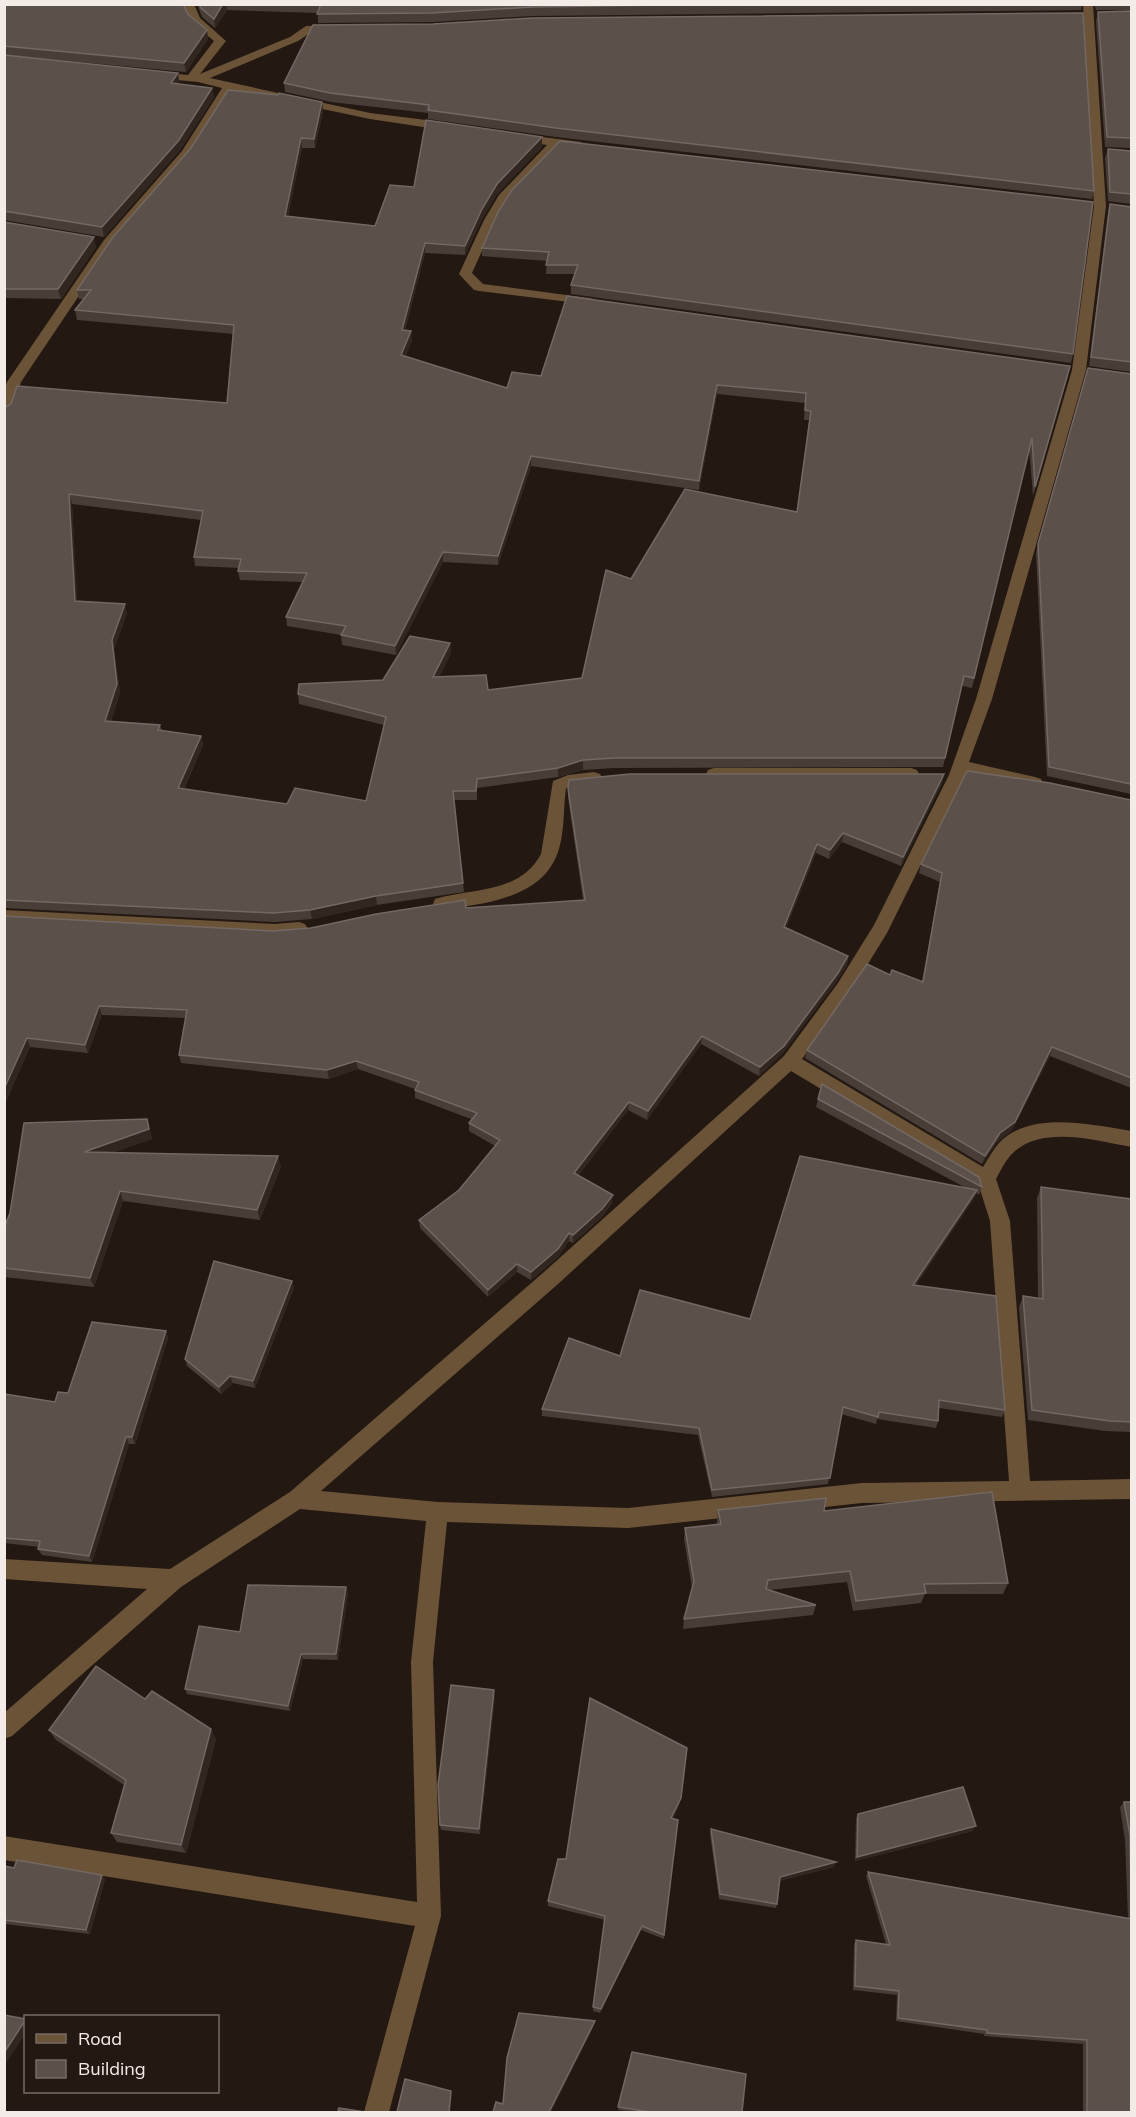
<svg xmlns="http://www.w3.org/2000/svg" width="1136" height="2117" viewBox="0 0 1136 2117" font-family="Mulish,sans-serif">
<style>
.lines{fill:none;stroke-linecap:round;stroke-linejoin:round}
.street{fill:#6b5337;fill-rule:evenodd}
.wall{fill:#493d37;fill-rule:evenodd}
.shaded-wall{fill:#322620}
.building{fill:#5b504a;stroke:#736863;stroke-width:1.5;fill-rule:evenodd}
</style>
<rect width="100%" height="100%" fill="#231812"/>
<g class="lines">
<g class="street">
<polygon points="183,4 194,4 200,18 226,41 200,74 290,37 306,26 335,25 339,26 339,30 313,31 298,41 210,78 370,113 450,123 456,127 450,131 370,119 232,90 191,156 113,245 21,382 11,413 4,417 4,391 7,382 104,240 182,151 222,88 198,82 155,78 149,75 155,72 188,75 214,41 191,22"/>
<path d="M1083,4H1093L1106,206L1086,370L992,699L969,762L1035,777L1041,779L1043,783L1041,787L1035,789L966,773L887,933L850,993L802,1059L983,1167C988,1159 993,1150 999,1143C1031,1110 1092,1125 1132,1131V1147C1096,1141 1044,1125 1014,1152C1006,1159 1001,1170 996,1179L1010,1221L1030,1481L1132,1479V1499L862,1503L628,1528L447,1522L433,1662L441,1916L389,2112H364L415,1926L4,1860V1836L417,1902L411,1662L426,1521L300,1509L181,1587L12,1736L4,1739V1713L147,1589L4,1579V1559L170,1569L290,1492L544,1272L784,1056L838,983L874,925L949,775L976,699L1072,370L1094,206ZM791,1071L978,1183L990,1221L1009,1481L862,1483L628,1508L438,1502L321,1491L558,1284Z"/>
<polygon points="519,134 581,142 587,146 581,150 559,147 510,197 496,220 472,273 483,284 589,298 594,299 595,302 594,305 479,291 474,290 459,274 484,220 499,195 547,145 515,141 513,138"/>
<polygon points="714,768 911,768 917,770 919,774 917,778 911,780 714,780 708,778 706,774 708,770"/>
<path d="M594,772L600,774L602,778L600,782L566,788C563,809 565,832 558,852C542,899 483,904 441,910L435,909L433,904L435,899C472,888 520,894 541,854L553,781L568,775Z"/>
<polygon points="4,910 275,924 299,922 305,924 308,929 305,934 275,938 4,923"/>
</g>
</g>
<g class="wall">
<polygon points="4,4 188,14 208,39 186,72 4,55"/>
<polygon points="197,4 1082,4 1081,10 532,16 433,22 318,23 318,13 227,10 215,28 202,17"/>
<polygon points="1094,4 1131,4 1131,10 1096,10"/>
<polygon points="1131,11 1131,148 1105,147 1096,21 1098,12"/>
<polygon points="4,55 178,73 179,82 178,84 214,97 180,150 104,237 4,220"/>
<polygon points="284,83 1094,191 1092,199 556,137 428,119 428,113 331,102 285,92"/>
<path d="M322,102L323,111L315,148H302L288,216L375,226L414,187L542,137V147L497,194L482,219L465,255L425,253L405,330L411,331L412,341L405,357L507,388L541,376H1068L1033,496L1029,447L972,688L962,686L943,767L614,768L583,770L558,777L477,788V800H454L464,892L377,905L312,919L275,922L4,908V408L227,403L234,334L77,320L75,310L84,299H79L77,290ZM717,394L805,403L804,420H809L797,512L631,579L582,678L488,690L439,677L451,653L450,643L383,680L298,694L299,704L384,725L366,801L287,804L184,789L203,745L201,736L162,731L160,725L111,721L120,693L114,649L127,613L77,601L72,504L201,520L194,557L195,566L239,568L238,571L240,580L303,582L286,617L287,626L341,635L342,645L396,655L443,562L498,565L531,466L699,490Z"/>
<polygon points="1108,149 1131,151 1131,204 1108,201 1105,158"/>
<polygon points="512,190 1073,354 1071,363 571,294 571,285 575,274 546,274 547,261 482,256 482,248"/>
<polygon points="1110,204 1131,207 1131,372 1089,366 1108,213"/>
<polygon points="4,222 96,247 61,299 4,298"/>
<polygon points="1131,374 1131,794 1047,776 1036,553 1038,544"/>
<polygon points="944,774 942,783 901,866 842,842 829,859 816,853 786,928 848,956 847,965 836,982 782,1054 759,1076 701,1044 647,1120 628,1110 578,1176 612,1203 602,1217 573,1243 569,1241 558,1257 531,1280 517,1272 488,1297 420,1228 419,1220 459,1190 495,1146 469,1131 469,1123 471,1119 415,1098 415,1089 358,1069 329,1079 181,1063 179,1055 186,1018 102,1015 88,1053 30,1047 4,1106 4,916 273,931 311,928 466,908 583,900 568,798 568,789"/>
<polygon points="1131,800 1131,1088 1050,1056 1012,1130 997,1142 982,1164 805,1058 807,1050 890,975 922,981 940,882 919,873 921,864"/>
<polygon points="818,1099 982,1187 979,1195 976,1193 975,1197 916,1285 1005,1410 1002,1417 939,1408 938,1421 936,1428 877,1419 876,1424 841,1414 828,1484 712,1497 698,1435 542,1416 542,1409 620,1356 750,1319 966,1188 816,1107"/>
<polygon points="147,1119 152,1139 114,1152 281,1166 260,1220 123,1201 94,1287 4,1277 4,1228"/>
<polygon points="1041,1187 1131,1199 1131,1432 1105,1431 1028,1420 1019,1307 1023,1296 1038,1299 1037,1198"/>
<polygon points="292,1281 294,1288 255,1388 233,1383 221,1394 187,1366 185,1359"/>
<polygon points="166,1331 168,1338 135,1444 129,1444 92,1562 42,1555 38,1549 39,1547 4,1543 4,1394 55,1402"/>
<polygon points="718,1510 824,1511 1008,1583 1003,1594 925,1594 921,1603 853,1611 847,1582 769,1590 816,1605 813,1615 683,1629 684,1619 692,1588 684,1539 685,1528 717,1524 717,1521"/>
<polygon points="346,1587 348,1593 338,1660 303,1659 290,1711 187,1694 185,1689 240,1632"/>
<polygon points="495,1695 480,1834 441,1830 440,1825"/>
<polygon points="145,1699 216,1739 186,1853 117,1842 111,1833 124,1785 56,1740 49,1730"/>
<polygon points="1124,1802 1131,1802 1131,2112 1083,2112 1083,2044 984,2036 984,2034 896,2021 897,1995 853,1990 854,1944 856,1940 886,1944 866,1876 868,1872 1128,1919 1125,1840 1120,1807"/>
<polygon points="680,1803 673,1818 678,1820 664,1939 641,1930 600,2013 593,2011 605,1920 548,1906 548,1901 566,1859"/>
<polygon points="858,1814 973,1831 855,1861 856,1818"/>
<polygon points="711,1829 834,1867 779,1881 777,1904 776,1908 719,1899 710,1834"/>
<polygon points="4,1866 105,1879 90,1934 4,1924"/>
<polygon points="632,2052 742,2112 633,2112 618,2110"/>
</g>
<g class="shaded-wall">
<polygon points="223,4 226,4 227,10 215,28 214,19"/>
<polygon points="207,30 208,39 186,72 184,63"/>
<polygon points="178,73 179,82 173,92 171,83"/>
<polygon points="212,88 214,97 180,150 104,237 102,227"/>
<polygon points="322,102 323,111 315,148 314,139"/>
<polygon points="542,137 542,147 497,194 482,219 465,255 465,246 482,209 497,184"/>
<polygon points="301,138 302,148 286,225 285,216"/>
<polygon points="94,237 96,247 61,299 58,289"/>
<polygon points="425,243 425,253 402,340 402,330"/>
<polygon points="411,331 412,341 402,365 401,355"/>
<polygon points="717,385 717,394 699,490 699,481"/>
<polygon points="531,456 531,466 498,565 498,556"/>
<polygon points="69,494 72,504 78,611 75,601"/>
<polygon points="443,552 443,562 396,655 395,646"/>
<polygon points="125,604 127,613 114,649 120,693 108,730 105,721 112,640"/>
<polygon points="450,643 451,653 434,687 433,677"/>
<polygon points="201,736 203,745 180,797 178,788"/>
<polygon points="583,760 583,770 558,777 558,768"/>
<polygon points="944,774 942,783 901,866 903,857"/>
<polygon points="843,833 842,842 829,859 830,850"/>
<polygon points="817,844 816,853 783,936 784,927"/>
<polygon points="376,896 377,905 312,919 310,910"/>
<polygon points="848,956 847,965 836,982 782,1054 759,1076 760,1067"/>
<polygon points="99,1006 102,1015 88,1053 85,1045"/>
<polygon points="702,1036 701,1044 647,1120 648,1111"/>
<polygon points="27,1038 30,1047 4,1106 4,1089"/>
<polygon points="1052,1047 1050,1056 1012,1130 997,1142 982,1164 985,1156"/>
<polygon points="356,1061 358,1069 329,1079 327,1070"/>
<polygon points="629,1102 628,1110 574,1182 574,1173"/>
<polygon points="147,1119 152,1139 87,1161 84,1152"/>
<polygon points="278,1156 281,1166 260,1220 257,1210"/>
<polygon points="977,1190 975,1197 911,1292 913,1285"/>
<polygon points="120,1191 123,1201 94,1287 90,1278"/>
<polygon points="613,1195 612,1203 602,1217 573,1243 573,1235"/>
<polygon points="569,1233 569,1241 558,1257 531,1280 531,1272"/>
<polygon points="517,1264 517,1272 488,1297 488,1290"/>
<polygon points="292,1281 294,1288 255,1388 253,1381"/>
<polygon points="166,1331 168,1338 135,1444 132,1437"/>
<polygon points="230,1376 233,1383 221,1394 219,1387"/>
<polygon points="126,1437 129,1444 92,1562 89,1556"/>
<polygon points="346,1587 348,1593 338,1660 336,1654"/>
<polygon points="301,1654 303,1659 290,1711 288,1706"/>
<polygon points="494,1690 495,1695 480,1834 479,1829"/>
<polygon points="211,1729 216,1739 186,1853 181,1845"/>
<polygon points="681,1798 680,1803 670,1823 671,1818"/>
<polygon points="976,1826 973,1831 855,1861 857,1857"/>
<polygon points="836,1862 834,1867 778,1881 780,1877"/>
<polygon points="102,1875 105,1879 90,1934 86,1930"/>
<polygon points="642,1926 641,1930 600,2013 601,2009"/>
<polygon points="26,2020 26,2033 4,2066 4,2053"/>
<polygon points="595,2021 594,2026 551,2112 549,2112"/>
<polygon points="451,2091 452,2095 450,2112 449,2112"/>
</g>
<g class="building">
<polygon points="4,4 183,4 188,14 207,30 184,63 4,46"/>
<polygon points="199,4 223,4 214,19 201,8"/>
<polygon points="321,4 728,4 532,7 432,13 317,14"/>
<polygon points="1131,11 1131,138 1107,137 1098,12"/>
<polygon points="1083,13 1094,191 556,128 428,110 429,105 330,93 284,83 313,25 433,24 532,18"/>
<polygon points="4,55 178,73 171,83 212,88 179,140 102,227 4,211"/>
<path d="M228,90L278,95L279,93L322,102L314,139L301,138L285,216L375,226L390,185L414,187L426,120L542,137L497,184L482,209L465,246L425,243L402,330L411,331L401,355L507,388L512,372L541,376L567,296L1070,366L1035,487L1032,438L974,678L964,676L945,758H614L583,760L558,768L477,779L476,791H453L463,883L376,896L310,910L273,913L4,900V408L11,404L17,386L227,403L234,325L75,310L91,290H77L113,237L191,148ZM717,385L806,393L805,410L811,411L797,512L685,489L631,579L606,570L582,678L488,690L486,675L433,677L450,643L410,636L383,680L299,684L298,694L386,717L366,801L295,788L287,804L178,788L201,736L158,730L160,725L105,721L117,684L112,640L125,604L75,601L69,494L203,511L194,557L241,559L238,571L307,573L286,617L346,626L341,635L395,646L443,552L498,556L531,456L699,481Z"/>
<polygon points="560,141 1093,202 1073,354 571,285 578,265 546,265 549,252 482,248 498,212 512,190"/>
<polygon points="1108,149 1131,151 1131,194 1110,192"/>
<polygon points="1110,204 1131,207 1131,362 1091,357"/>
<polygon points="4,222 94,237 58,289 4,289"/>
<polygon points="1088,368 1131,374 1131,784 1049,767 1038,544"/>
<polygon points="967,771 1050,783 1131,800 1131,1078 1052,1047 1015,1122 1000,1133 985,1156 807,1050 867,964 890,975 892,970 923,982 942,873 921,864"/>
<polygon points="630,774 944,774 903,857 843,833 830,850 817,844 784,927 848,956 838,973 784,1046 760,1067 702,1036 648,1111 629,1102 574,1173 613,1195 602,1209 573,1235 569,1233 558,1249 531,1272 517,1264 488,1290 419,1220 459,1190 500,1140 469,1123 477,1113 415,1090 419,1082 356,1061 327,1070 179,1055 187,1010 99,1006 85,1045 27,1038 4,1089 4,916 273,931 311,928 376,914 465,900 466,908 585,900 568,789 569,780"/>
<polygon points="822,1084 979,1177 982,1187 818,1099"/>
<polygon points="147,1119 149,1129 84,1152 278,1156 257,1210 120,1191 90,1278 4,1268 4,1228 10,1213 24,1123"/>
<polygon points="800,1156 977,1190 913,1285 996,1296 1005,1410 939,1400 938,1421 879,1412 878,1417 843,1407 830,1478 712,1490 699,1428 542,1409 569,1338 620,1356 640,1290 750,1319"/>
<polygon points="1041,1187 1131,1199 1131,1422 1110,1421 1032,1410 1023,1296 1043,1299"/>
<polygon points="214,1261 292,1281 253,1381 230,1376 219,1387 185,1359"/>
<polygon points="92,1322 166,1331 132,1437 126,1437 89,1556 38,1549 40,1541 4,1538 4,1394 55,1402 58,1392 68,1393"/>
<polygon points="992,1492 1008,1583 924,1584 926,1593 856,1601 850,1571 768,1580 766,1589 816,1605 684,1619 694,1581 685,1528 721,1524 718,1510 826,1498 824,1511"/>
<polygon points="248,1585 346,1587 336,1654 301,1654 288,1706 185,1689 199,1626 240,1632"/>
<polygon points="96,1666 145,1699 152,1691 211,1729 181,1845 111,1833 126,1780 49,1730"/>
<polygon points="451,1685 494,1690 479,1829 440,1825 438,1785"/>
<polygon points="590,1698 687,1748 681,1798 671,1818 678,1820 664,1935 642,1926 601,2009 593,2007 605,1916 548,1901 558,1859 566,1859"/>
<polygon points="963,1787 976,1826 857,1857 858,1814"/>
<polygon points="1124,1802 1131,1802 1131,1891 1130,1835"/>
<polygon points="711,1829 836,1862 780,1877 777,1904 720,1894"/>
<polygon points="17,1860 102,1875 86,1930 4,1920 4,1866 14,1868"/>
<polygon points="868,1872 1131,1919 1131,2112 1087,2112 1087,2040 987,2033 987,2030 898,2018 899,1991 855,1986 856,1940 890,1945"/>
<polygon points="519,2013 595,2021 549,2112 493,2112 496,2102 503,2104 507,2058"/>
<polygon points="4,2015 26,2019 4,2053"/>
<polygon points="632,2052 746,2074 742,2112 650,2112 618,2107"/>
<polygon points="405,2079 451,2091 449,2112 397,2112"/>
<polygon points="339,2108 365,2112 342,2112 338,2110"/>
</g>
<rect width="1136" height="2117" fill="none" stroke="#f2ebe7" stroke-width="12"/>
<rect x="24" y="2015" width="195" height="78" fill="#231812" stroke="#766c67" stroke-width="1.5"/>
<rect x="36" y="2034" width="30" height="9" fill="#6b5337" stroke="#766c67" stroke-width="1.5"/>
<text x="78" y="2045" font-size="18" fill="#f2ebe7">Road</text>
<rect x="36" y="2060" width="30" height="18" fill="#5b504a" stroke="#766c67" stroke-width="1.5"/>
<text x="78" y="2075" font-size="18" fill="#f2ebe7">Building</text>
</svg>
